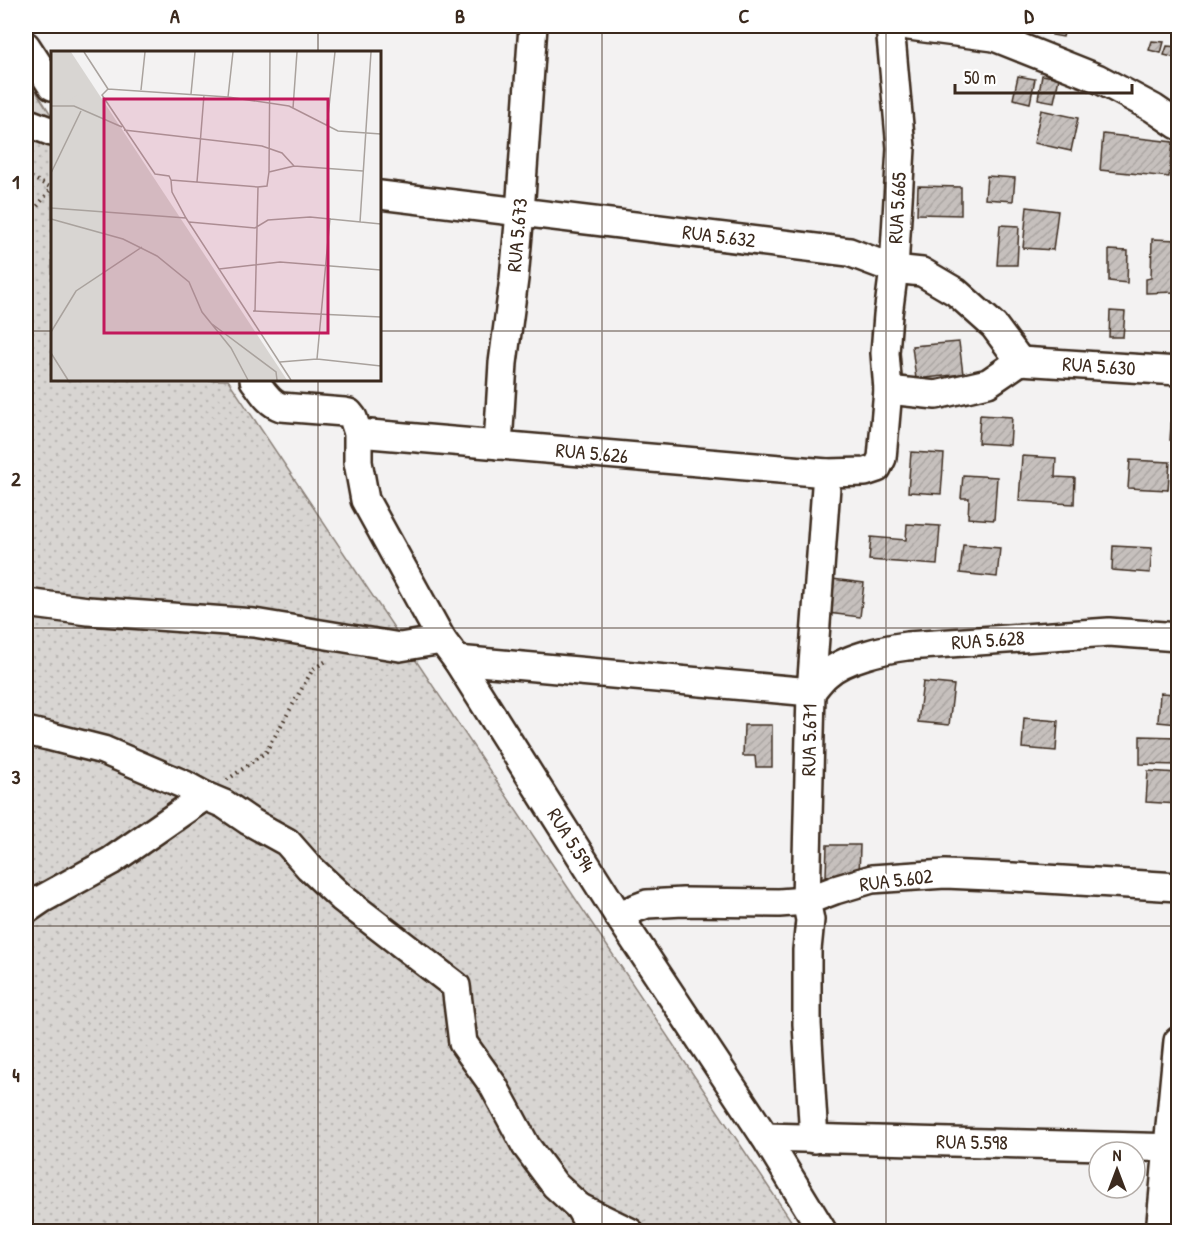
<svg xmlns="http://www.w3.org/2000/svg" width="1204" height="1257" viewBox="0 0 1204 1257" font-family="'Patrick Hand',sans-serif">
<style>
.grass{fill:url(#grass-dots);stroke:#8a8078;stroke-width:1.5}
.building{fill:url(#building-hatch);stroke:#3b2a1e;stroke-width:1.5}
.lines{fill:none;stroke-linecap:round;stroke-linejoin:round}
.minor-casing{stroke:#3b2a1e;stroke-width:32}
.path{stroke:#3b2a1e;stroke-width:4;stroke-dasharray:1.5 4.5;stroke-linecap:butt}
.minor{stroke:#fff;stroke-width:27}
.grid{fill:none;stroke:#3b2a1e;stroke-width:1.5;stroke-opacity:0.55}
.labels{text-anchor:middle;stroke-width:4.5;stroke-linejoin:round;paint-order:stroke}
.street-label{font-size:20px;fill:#3b2a1e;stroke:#fff}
.inset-road{fill:none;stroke:#a9a29d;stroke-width:1.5}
.view{fill:#c2185b;fill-opacity:0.15;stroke:#c2185b;stroke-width:3}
.inset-edge{fill:none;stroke:#3b2a1e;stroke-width:3}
.neatline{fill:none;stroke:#3b2a1e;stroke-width:2}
.grid-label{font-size:20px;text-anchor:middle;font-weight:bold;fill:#3b2a1e}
</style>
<defs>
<pattern id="grass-dots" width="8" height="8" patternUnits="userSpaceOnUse" patternTransform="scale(1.5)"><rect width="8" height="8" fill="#d8d5d2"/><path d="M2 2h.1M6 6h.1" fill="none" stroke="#bab7b4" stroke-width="1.8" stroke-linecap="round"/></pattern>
<pattern id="building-hatch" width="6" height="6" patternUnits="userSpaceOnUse" patternTransform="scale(1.5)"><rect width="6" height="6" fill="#c6c0bd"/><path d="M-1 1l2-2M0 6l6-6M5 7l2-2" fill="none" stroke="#aba5a2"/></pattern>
</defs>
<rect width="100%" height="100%" fill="#f3f2f2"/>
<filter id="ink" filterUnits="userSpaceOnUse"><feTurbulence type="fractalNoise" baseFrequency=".0167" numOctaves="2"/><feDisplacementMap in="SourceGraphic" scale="12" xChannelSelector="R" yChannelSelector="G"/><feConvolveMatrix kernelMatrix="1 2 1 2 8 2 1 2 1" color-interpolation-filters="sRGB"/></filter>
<g filter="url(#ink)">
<polygon class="grass" points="26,76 52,116 52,380 228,380 798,1231 26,1231"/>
<g class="building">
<polygon points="1055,26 1066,27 1063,37 1052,35"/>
<polygon points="1152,41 1164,42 1161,53 1149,50"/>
<polygon points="1167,46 1178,47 1176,58 1164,55"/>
<polygon points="1042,75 1059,78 1054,102 1038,99"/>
<polygon points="1018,76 1035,79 1030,103 1013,99"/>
<polygon points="1041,110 1078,118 1071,151 1034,143"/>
<polygon points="1103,134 1173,142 1169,177 1100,170"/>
<polygon points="987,176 1015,178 1013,201 985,199"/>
<polygon points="918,186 961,187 961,215 917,214"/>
<polygon points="1027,207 1058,211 1053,250 1023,248"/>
<polygon points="1000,225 1019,226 1017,265 997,265"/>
<polygon points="1152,239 1178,240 1176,292 1146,293 1146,279 1151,278"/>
<polygon points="1109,250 1128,251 1127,283 1109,281"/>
<polygon points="1110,311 1125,312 1123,337 1109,337"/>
<polygon points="959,342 963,374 916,379 912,346"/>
<polygon points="1172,411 1178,412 1178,441 1170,440"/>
<polygon points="980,415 1012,417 1010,445 978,443"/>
<polygon points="911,452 944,454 941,494 908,492"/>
<polygon points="1022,456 1056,458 1055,477 1075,478 1074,504 1019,501"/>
<polygon points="1130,460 1170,462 1168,490 1128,488"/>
<polygon points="963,475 997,477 994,520 968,518 969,498 961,498"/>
<polygon points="907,524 940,526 937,565 869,560 871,537 906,540"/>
<polygon points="963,545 1000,548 997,577 960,573"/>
<polygon points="1113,546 1152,548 1150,573 1112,570"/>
<polygon points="832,579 864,583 860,617 828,613"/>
<polygon points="923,682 954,685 949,725 918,722"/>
<polygon points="1160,693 1178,694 1178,724 1158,722"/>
<polygon points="1024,718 1058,721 1056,751 1022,748"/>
<polygon points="744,725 772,725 772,767 756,767 755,756 743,756"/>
<polygon points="1140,736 1178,737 1178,765 1140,764"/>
<polygon points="1148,771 1178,773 1178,804 1146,802"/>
<polygon points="827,845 860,845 859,877 826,876"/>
<polygon points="982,1224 982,1232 949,1232 949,1227"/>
<polygon points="1127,1224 1128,1232 1108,1232 1110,1226"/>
<polygon points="846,1226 872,1229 872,1232 844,1232"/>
</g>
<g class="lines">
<defs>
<g id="minor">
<polyline points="909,26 994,37 1097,78 1153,108 1178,125"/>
<polyline points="26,46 52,86"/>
<polyline points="26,122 52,132"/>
<polyline points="380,195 849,252 894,269 922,272 956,292 994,326 1020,361"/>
<polyline points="1020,361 1178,371"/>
<path d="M254,380C262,390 268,403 281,407L344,412L349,413L353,418L358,433V462L365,500L442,640L457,660L618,915L765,1137L823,1232"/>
<polyline points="888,390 936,395 988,383 1020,361"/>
<polyline points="358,433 827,473"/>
<polyline points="498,445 503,363 514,279 520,212 533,26"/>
<polyline points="26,603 88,611 254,623 400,647 442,640"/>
<path d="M457,660L811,692C816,686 821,679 827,674C844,658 885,649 907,646L1109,632L1178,637"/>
<polyline points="26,731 48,736 103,750 185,785 205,796 224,804 249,821 287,842 309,867 342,898 456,986 463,1043 493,1085 526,1146 555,1185 579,1207 593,1232"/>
<polyline points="26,910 42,899 111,861 205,796"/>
<polyline points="618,915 647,904 683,902 779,903 806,901 835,890 872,879 945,874 1013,877 1178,887"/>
<polyline points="765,1137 1178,1148"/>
<polyline points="814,1139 807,1024 807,950 810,920 806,901 811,692 827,473 865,472 877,468 882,458 888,390 885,353 888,315 894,269 901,148 890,26"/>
<polyline points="579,1207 630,1232"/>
<polyline points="1160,1232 1178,1041"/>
</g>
</defs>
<use href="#minor" class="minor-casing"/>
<g class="path">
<polyline points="26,175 52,188"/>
<polyline points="26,220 52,188"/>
<polyline points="227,780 266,752 313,669 328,660"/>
</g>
<use href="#minor" class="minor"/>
</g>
</g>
<path class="grid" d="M318,26V52M602,26V1232M886,26V1232M26,331H52M380,331H1178M318,380V1232M26,628H1178M26,926H1178"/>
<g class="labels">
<g class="street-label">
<text transform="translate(897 208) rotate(-87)" y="7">RUA 5.665</text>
<text transform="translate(517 235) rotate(-85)" y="7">RUA 5.673</text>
<text transform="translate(719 236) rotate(7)" y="7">RUA 5.632</text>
<text transform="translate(1099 366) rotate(4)" y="7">RUA 5.630</text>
<text transform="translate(592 453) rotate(5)" y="7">RUA 5.626</text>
<text transform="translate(988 640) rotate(-4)" y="7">RUA 5.628</text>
<text transform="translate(809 740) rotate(-89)" y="7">RUA 5.671</text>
<text transform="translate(571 840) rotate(58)" y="7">RUA 5.594</text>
<text transform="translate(896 880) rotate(-7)" y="7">RUA 5.602</text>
<text transform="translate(972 1142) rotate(1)" y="7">RUA 5.598</text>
</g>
</g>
<g transform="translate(51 51)">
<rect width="330" height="330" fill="#f3f2f2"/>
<path d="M0,1H20L236,329H0Z" fill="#d8d5d2"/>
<path d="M14,5L32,42L13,51L0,24V12Z" fill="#d8d5d2"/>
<path class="inset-road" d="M33,1L57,38M90,39L94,1M140,43L144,1M177,46L182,1M0,55H23L71,76M242,57L246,1M276,74L284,1M73,79L211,95L231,102L243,115M243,115L312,120M218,121L243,115M0,122L30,60M120,129L121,141L135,167L240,329M146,131L153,44M207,136L120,129L118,125L104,123L51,44L57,38L177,46L238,55L287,80L330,83M0,157L135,167M0,168L72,188L106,205L138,231L151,261L180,297L197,329M138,171L204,177L217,169L259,166L330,173M309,171L320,1M168,218L229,211L330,219M202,260L330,266M204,260L207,136L216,135L218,121L219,1M161,273L225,321L226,329M0,281L25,240L91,196M0,302L17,329M266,308L279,167M229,311L266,308L330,315"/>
<path class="view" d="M53,48H277V282H53Z"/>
<rect width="330" height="330" class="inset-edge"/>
</g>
<rect width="1204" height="1257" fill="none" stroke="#fff" stroke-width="66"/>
<g transform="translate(1117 1170)"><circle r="28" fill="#ffffff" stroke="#b1aaa5" stroke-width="1.5"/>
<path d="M0-4.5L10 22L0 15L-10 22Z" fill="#3b2a1e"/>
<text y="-9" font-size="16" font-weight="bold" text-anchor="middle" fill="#3b2a1e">N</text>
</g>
<path d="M955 84v9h177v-9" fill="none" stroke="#3b2a1e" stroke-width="3"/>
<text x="964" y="84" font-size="18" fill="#3b2a1e" stroke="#ffffff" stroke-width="4.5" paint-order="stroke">50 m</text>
<rect x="33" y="33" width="1138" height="1191" class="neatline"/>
<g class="grid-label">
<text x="175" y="23">A</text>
<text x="460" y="23">B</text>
<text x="744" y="23">C</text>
<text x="1029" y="23">D</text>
<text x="16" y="189">1</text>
<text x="16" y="486">2</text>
<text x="16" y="784">3</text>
<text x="16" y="1082">4</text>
</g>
</svg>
